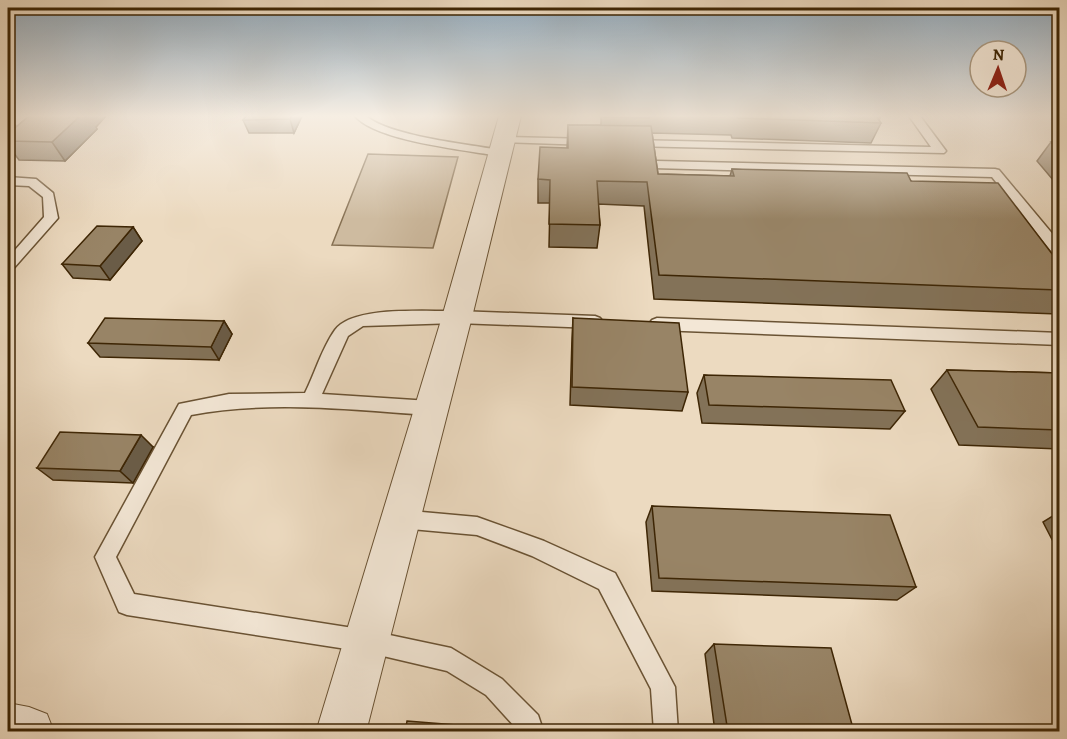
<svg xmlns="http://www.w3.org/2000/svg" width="1067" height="739" viewBox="0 0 1067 739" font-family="Alegreya,serif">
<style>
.green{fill:#cebba0;stroke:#867052;stroke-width:1.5}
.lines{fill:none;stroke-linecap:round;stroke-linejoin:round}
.service-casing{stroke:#6a5334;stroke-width:3}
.minor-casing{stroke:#6a5334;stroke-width:2}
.tertiary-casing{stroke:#6a5334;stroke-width:2}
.service{fill:#f3e7d6;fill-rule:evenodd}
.minor{fill:#f3e7d6;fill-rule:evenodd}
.tertiary{fill:#f3e7d6;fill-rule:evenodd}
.wall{fill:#837258;stroke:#3e2605;stroke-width:1.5}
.shaded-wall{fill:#6a5c47;stroke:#3e2605;stroke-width:1.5}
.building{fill:#988466;stroke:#3e2605;stroke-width:1.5}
</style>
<rect width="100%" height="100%" fill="#ecdac0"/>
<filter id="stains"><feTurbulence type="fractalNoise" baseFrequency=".00333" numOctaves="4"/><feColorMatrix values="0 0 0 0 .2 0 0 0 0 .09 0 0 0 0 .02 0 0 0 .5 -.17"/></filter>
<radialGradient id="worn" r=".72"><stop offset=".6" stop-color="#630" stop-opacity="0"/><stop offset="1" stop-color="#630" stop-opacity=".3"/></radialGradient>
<polygon class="green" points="368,154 458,157 433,248 332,245"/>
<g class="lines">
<defs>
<g id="service">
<path d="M355,116H366C389,136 467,144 499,150L505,153L499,156C465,150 376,141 355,116Z"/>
<polygon points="909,116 920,116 946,151 944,153 631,146 625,143 631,140 931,147"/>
<polygon points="8,121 25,132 8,145 8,136 12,132 8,129"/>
<polygon points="503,137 590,139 596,142 590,145 499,142 499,138"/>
<polygon points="657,161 995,169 999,170 1060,243 1060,257 1055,256 992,177 653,168 651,165"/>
<polygon points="8,177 36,179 53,193 58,218 13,269 8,271 8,258 44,217 43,197 29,186 8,185"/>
<path d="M457,311L595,316L600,318L603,322L600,326L595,328L457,323L363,326L348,336L322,394L430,401L436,403L439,408L436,413L430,415C350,410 270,400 191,415L116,557L134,594L366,630L451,648L502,679L538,715L541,724L540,732H516V728L486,695L447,671L366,652L127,615L119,612L95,557L179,404L229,394L305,393C315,373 322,348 335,330C353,305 428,312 457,311Z"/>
<polygon points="657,318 1060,333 1060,345 657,330 652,328 649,324 652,320"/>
<polygon points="400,510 477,517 544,541 615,573 675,687 678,732 654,732 651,689 599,589 532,556 477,535 400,528 393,526 390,519 393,512"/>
</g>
<polygon id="minor" points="8,703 29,707 47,714 54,732 8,732"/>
<polygon id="tertiary" points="499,116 521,116 472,317 366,732 316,732 442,317"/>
</defs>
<use href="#service" class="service-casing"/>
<use href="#minor" class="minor-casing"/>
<use href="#tertiary" class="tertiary-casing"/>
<use href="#service" class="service"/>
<use href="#minor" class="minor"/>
<use href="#tertiary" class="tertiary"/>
</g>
<g class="wall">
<polygon points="29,116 106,116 96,127 97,129 65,161 19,160 8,145 8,138 9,137 8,134"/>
<polygon points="302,116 294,133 249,133 243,120"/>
<polygon points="601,116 881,116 879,120 881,123 871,143 732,138 731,135 652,133 658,174 730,176 732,169 911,181 1059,263 1059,312 1058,314 654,299 644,206 598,204 600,225 597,248 549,247 550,203 538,203 538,179 567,148 568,125 601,125"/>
<polygon points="1051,142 1059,142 1059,187 1037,161"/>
<polygon points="133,227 142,241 110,280 73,278 62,264"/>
<polygon points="573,318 688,392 682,411 570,405 572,338"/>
<polygon points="224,321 232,334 219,360 100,357 88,343"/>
<polygon points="947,370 1059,373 1059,449 959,445 931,389"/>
<polygon points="704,375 905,411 890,429 702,423 697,393"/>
<polygon points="153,447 133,483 53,480 37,468"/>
<polygon points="652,506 916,587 897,600 652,591 646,522"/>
<polygon points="1059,512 1059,553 1043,522"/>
<polygon points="714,644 854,732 715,732 705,654"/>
</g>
<g class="shaded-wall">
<polygon points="80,116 106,116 96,127 97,129 65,161 52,142"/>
<polygon points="292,116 302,116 294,133 290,119"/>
<polygon points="133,227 142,241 110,280 100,266"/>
<polygon points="224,321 232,334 219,360 211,347"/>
<polygon points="141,435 153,447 133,483 120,471"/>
<polygon points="8,463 14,468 8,477"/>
</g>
<g class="building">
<polygon points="29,116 80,116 52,142 8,141 8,138 11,135 8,134"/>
<polygon points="246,116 292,116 290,119 243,120"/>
<polygon points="604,116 649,116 649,118 604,117"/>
<polygon points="737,116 876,116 881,123 738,118"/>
<polygon points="568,125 651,126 658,174 734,176 732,169 907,173 911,181 998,183 1059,263 1059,290 659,275 647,182 597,181 600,225 549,224 550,180 538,179 540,147 568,148"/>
<polygon points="1051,142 1059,142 1059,151"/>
<polygon points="97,226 133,227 100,266 62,264"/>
<polygon points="105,318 224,321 211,347 88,343"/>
<polygon points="573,318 679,323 688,392 572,387"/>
<polygon points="947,370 1059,373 1059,430 978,427"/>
<polygon points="704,375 891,380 905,411 709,405"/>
<polygon points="60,432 141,435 120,471 37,468"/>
<polygon points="652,506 890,515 916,587 659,578"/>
<polygon points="714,644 831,648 854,732 728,732"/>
<polygon points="407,721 506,729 506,732 405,732"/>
</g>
<linearGradient id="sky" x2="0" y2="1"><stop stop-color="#92abbe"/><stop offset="0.53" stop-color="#f6eee3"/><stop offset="1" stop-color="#f6eee3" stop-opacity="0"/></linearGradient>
<rect width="1067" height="219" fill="url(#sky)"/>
<rect width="1067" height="739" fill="none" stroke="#ecdac0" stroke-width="30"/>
<rect x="9" y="9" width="1049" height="721" fill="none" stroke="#3e2605" stroke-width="3"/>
<rect x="15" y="15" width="1037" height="709" fill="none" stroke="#3e2605" stroke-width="1.5"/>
<g transform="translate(998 69) rotate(2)"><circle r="28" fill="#f3e7d6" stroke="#ab9a82" stroke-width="1.5"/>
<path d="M0-4.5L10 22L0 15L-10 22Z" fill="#8f2418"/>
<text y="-9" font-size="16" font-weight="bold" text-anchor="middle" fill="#3e2605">N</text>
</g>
<rect width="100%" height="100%" filter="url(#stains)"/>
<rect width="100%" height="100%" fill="url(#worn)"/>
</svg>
